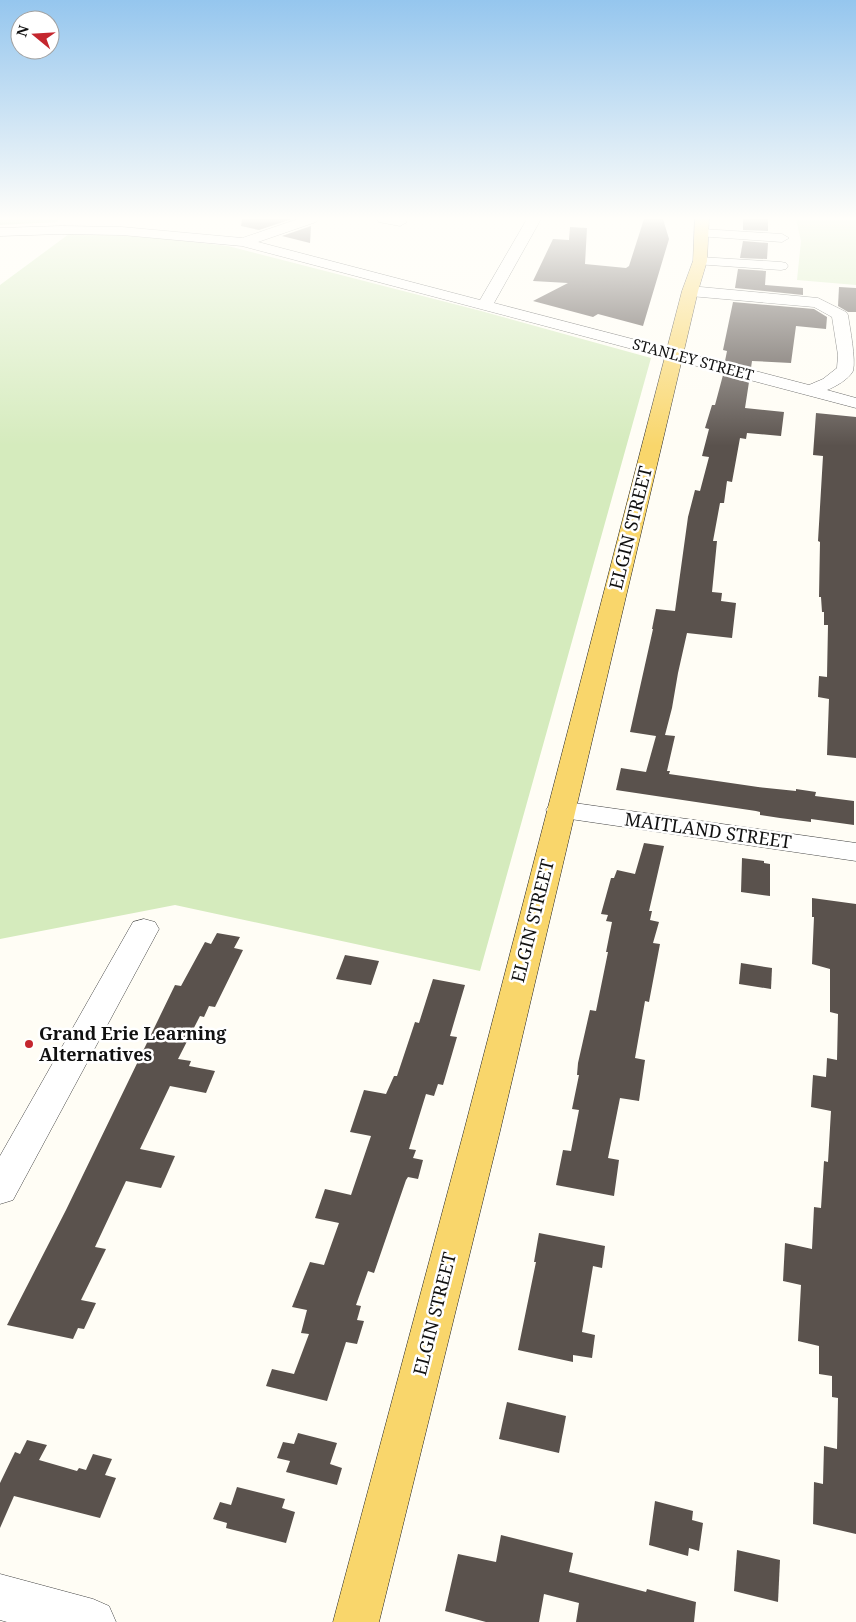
<svg xmlns="http://www.w3.org/2000/svg" width="856" height="1622" viewBox="0 0 856 1622" font-family="'Noto Serif',serif">
<style>
.green{fill:#d5ebbd}
.forest{fill:#b9dc9c}
.building{fill:#5a524d}
.lines{fill:none;stroke-linecap:round;stroke-linejoin:round}
.minor-casing{stroke:#444;stroke-width:1}
.major-casing{stroke:#222;stroke-width:1}
.minor{fill:#fff;fill-rule:evenodd}
.major{fill:#f9d66b;fill-rule:evenodd}
.poi-dot{fill:#c4262e;stroke:#fff;stroke-width:2}
.labels{text-anchor:middle;stroke-width:5;stroke-linejoin:round;paint-order:stroke}
.far-street-label{font-size:15px;fill:#111;stroke:#fff}
.street-label{font-size:18px;fill:#111;stroke:#fff}
.poi-label{font-size:18px;font-weight:bold;fill:#111;stroke:#fff;text-anchor:start}
</style>
<rect width="100%" height="100%" fill="#fffdf5"/>
<g class="green">
<polygon points="796,219 856,219 856,285 797,280 801,241"/>
<polygon points="69,234 140,236 228,246 481,311 651,358 480,971 175,905 0,939 0,285"/>
</g>
<polygon class="forest" points="0,219 59,219 57,222 0,225"/>
<g class="building">
<polygon points="242,219 292,219 259,230 241,226"/>
<polygon points="644,219 663,219 669,239 643,326 598,314 593,317 533,301 568,283 533,281 553,239 569,240 570,227 587,228 585,264 626,268 629,266"/>
<polygon points="743,219 768,219 768,231 743,230"/>
<polygon points="311,226 310,243 282,236"/>
<polygon points="743,241 768,243 767,259 740,258"/>
<polygon points="738,269 766,271 765,285 803,288 803,295 735,288"/>
<polygon points="839,287 856,288 856,312 848,312 838,306"/>
<polygon points="733,302 814,309 827,317 826,329 796,326 791,363 752,361 751,368 725,361 727,351 723,350"/>
<polygon points="723,375 749,382 745,408 784,412 781,436 747,433 746,439 740,438 732,482 727,481 724,503 720,503 713,541 717,541 712,592 722,593 721,601 736,603 732,638 687,633 678,673 672,708 665,735 675,736 667,771 670,771 669,774 758,787 796,791 796,789 816,792 815,796 854,801 854,825 811,819 811,822 780,818 760,815 760,812 756,811 616,790 621,768 646,772 656,736 630,732 653,629 652,629 656,609 675,611 688,517 695,490 700,491 709,457 702,456 709,429 705,428 712,405 715,405"/>
<polygon points="816,413 856,417 856,758 827,755 829,699 818,697 819,676 827,677 828,625 824,625 824,612 822,612 821,597 819,597 820,542 818,541 823,456 813,455"/>
<polygon points="644,843 664,846 649,911 652,911 650,920 659,922 653,943 660,944 649,1002 645,1001 635,1058 645,1060 639,1101 620,1098 608,1158 619,1160 614,1196 556,1185 563,1150 571,1151 579,1110 572,1109 579,1075 577,1075 578,1063 590,1010 596,1011 608,952 606,952 612,922 606,921 608,915 601,914 611,878 614,878 617,870 635,874"/>
<polygon points="742,858 764,861 764,863 770,864 770,896 741,892"/>
<polygon points="812,898 856,904 856,1534 813,1524 814,1482 823,1484 824,1446 837,1449 838,1398 832,1397 832,1376 819,1374 819,1346 798,1341 801,1285 783,1281 785,1243 812,1249 814,1207 821,1208 824,1161 828,1162 831,1111 811,1107 813,1075 826,1077 827,1058 837,1060 838,1014 830,1012 830,969 812,964 814,917 812,917"/>
<polygon points="217,933 240,937 234,948 243,950 215,1007 209,1006 204,1017 200,1016 178,1059 191,1061 189,1066 215,1071 206,1093 170,1086 140,1149 175,1156 161,1188 126,1181 95,1247 106,1249 81,1300 96,1303 84,1329 78,1328 73,1339 7,1325 66,1210 175,985 181,986 205,942 211,944"/>
<polygon points="345,955 379,961 371,985 336,979"/>
<polygon points="741,963 772,968 771,989 739,984"/>
<polygon points="433,979 465,985 450,1036 457,1037 443,1085 438,1084 434,1096 426,1094 409,1149 416,1150 413,1158 423,1160 418,1179 408,1177 406,1180 374,1273 368,1271 356,1305 361,1306 357,1320 364,1321 357,1344 346,1342 327,1401 266,1386 272,1369 294,1374 309,1334 301,1333 307,1310 292,1307 310,1262 324,1265 339,1223 315,1218 325,1189 351,1195 371,1136 350,1132 364,1090 386,1094 394,1076 397,1076 415,1022 419,1023"/>
<polygon points="539,1233 605,1246 602,1268 593,1266 582,1332 595,1335 592,1358 573,1355 573,1362 518,1350 536,1262 534,1262"/>
<polygon points="507,1402 566,1416 559,1453 499,1439"/>
<polygon points="298,1433 337,1443 330,1464 342,1468 337,1485 286,1472 290,1461 277,1458 283,1442 294,1444"/>
<polygon points="27,1440 47,1445 39,1460 77,1471 79,1468 86,1470 93,1454 112,1459 105,1475 116,1478 100,1518 14,1496 0,1528 0,1483 15,1452 20,1454"/>
<polygon points="237,1487 285,1499 282,1508 295,1512 286,1543 226,1528 227,1523 213,1519 220,1502 231,1505"/>
<polygon points="655,1501 693,1511 692,1520 703,1523 699,1551 689,1548 688,1556 649,1545"/>
<polygon points="501,1535 573,1553 569,1572 646,1592 647,1589 696,1602 694,1622 576,1622 579,1603 544,1594 539,1622 486,1622 445,1611 458,1554 496,1562"/>
<polygon points="737,1550 780,1560 778,1602 734,1591"/>
</g>
<g class="lines">
<defs>
<g id="minor">
<path d="M298,219H318L316,222L258,242L480,300L527,219H541L494,303L809,385L823,379L837,368L838,355L832,317L814,307L690,296L685,294L682,291L685,288L690,286L818,298L846,312L848,315C850,329 856,359 853,371C849,379 835,387 827,390L856,398V408L242,246L122,235L61,234L0,236V228L61,226L122,227L242,238Z"/>
<polygon points="377,219 404,219 407,222 400,226 379,222"/>
<polygon points="702,229 782,234 789,238 782,242 697,236 695,233"/>
<polygon points="700,257 781,262 786,263 788,266 786,269 781,270 695,264 693,261 695,258"/>
<polygon points="560,801 856,843 856,861 550,816 546,810 550,804"/>
<polygon points="144,919 155,922 159,929 13,1200 0,1204 0,1156 133,922"/>
<polygon points="0,1574 93,1599 109,1606 116,1622 7,1622 0,1620"/>
</g>
<polygon id="major" points="695,219 709,219 707,261 698,291 500,1131 379,1622 333,1622 464,1131 682,291 693,261"/>
</defs>
<use href="#minor" class="minor-casing"/>
<use href="#major" class="major-casing"/>
<use href="#minor" class="minor"/>
<use href="#major" class="major"/>
</g>
<linearGradient id="sky" x2="0" y2="1"><stop stop-color="#95c6ee"/><stop offset="0.49" stop-color="#fffefa"/><stop offset="1" stop-color="#fffefa" stop-opacity="0"/></linearGradient>
<rect width="856" height="446" fill="url(#sky)"/>
<circle class="poi-dot" cx="29" cy="1044" r="5"/>
<g class="labels">
<g class="far-street-label">
<text transform="translate(693 360) rotate(15)" y="5">STANLEY STREET</text>
</g>
<g class="street-label">
<text transform="translate(631 528) rotate(-76)" y="6">ELGIN STREET</text>
<text transform="translate(708 831) rotate(8)" y="6">MAITLAND STREET</text>
<text transform="translate(533 921) rotate(-76)" y="6">ELGIN STREET</text>
<text transform="translate(435 1314) rotate(-76)" y="6">ELGIN STREET</text>
</g>
<g class="poi-label">
<text x="39" y="1040">Grand Erie Learning<tspan x="39" dy="21">Alternatives</tspan></text>
</g>
</g>
<g transform="translate(35 35) rotate(288)"><circle r="24" fill="#ffffff" stroke="#a0a0a0"/>
<path d="M0-4L9 19L0 12L-9 19Z" fill="#c4262e"/>
<text y="-8" font-size="14" font-weight="bold" text-anchor="middle" fill="#111111">N</text>
</g>
</svg>
